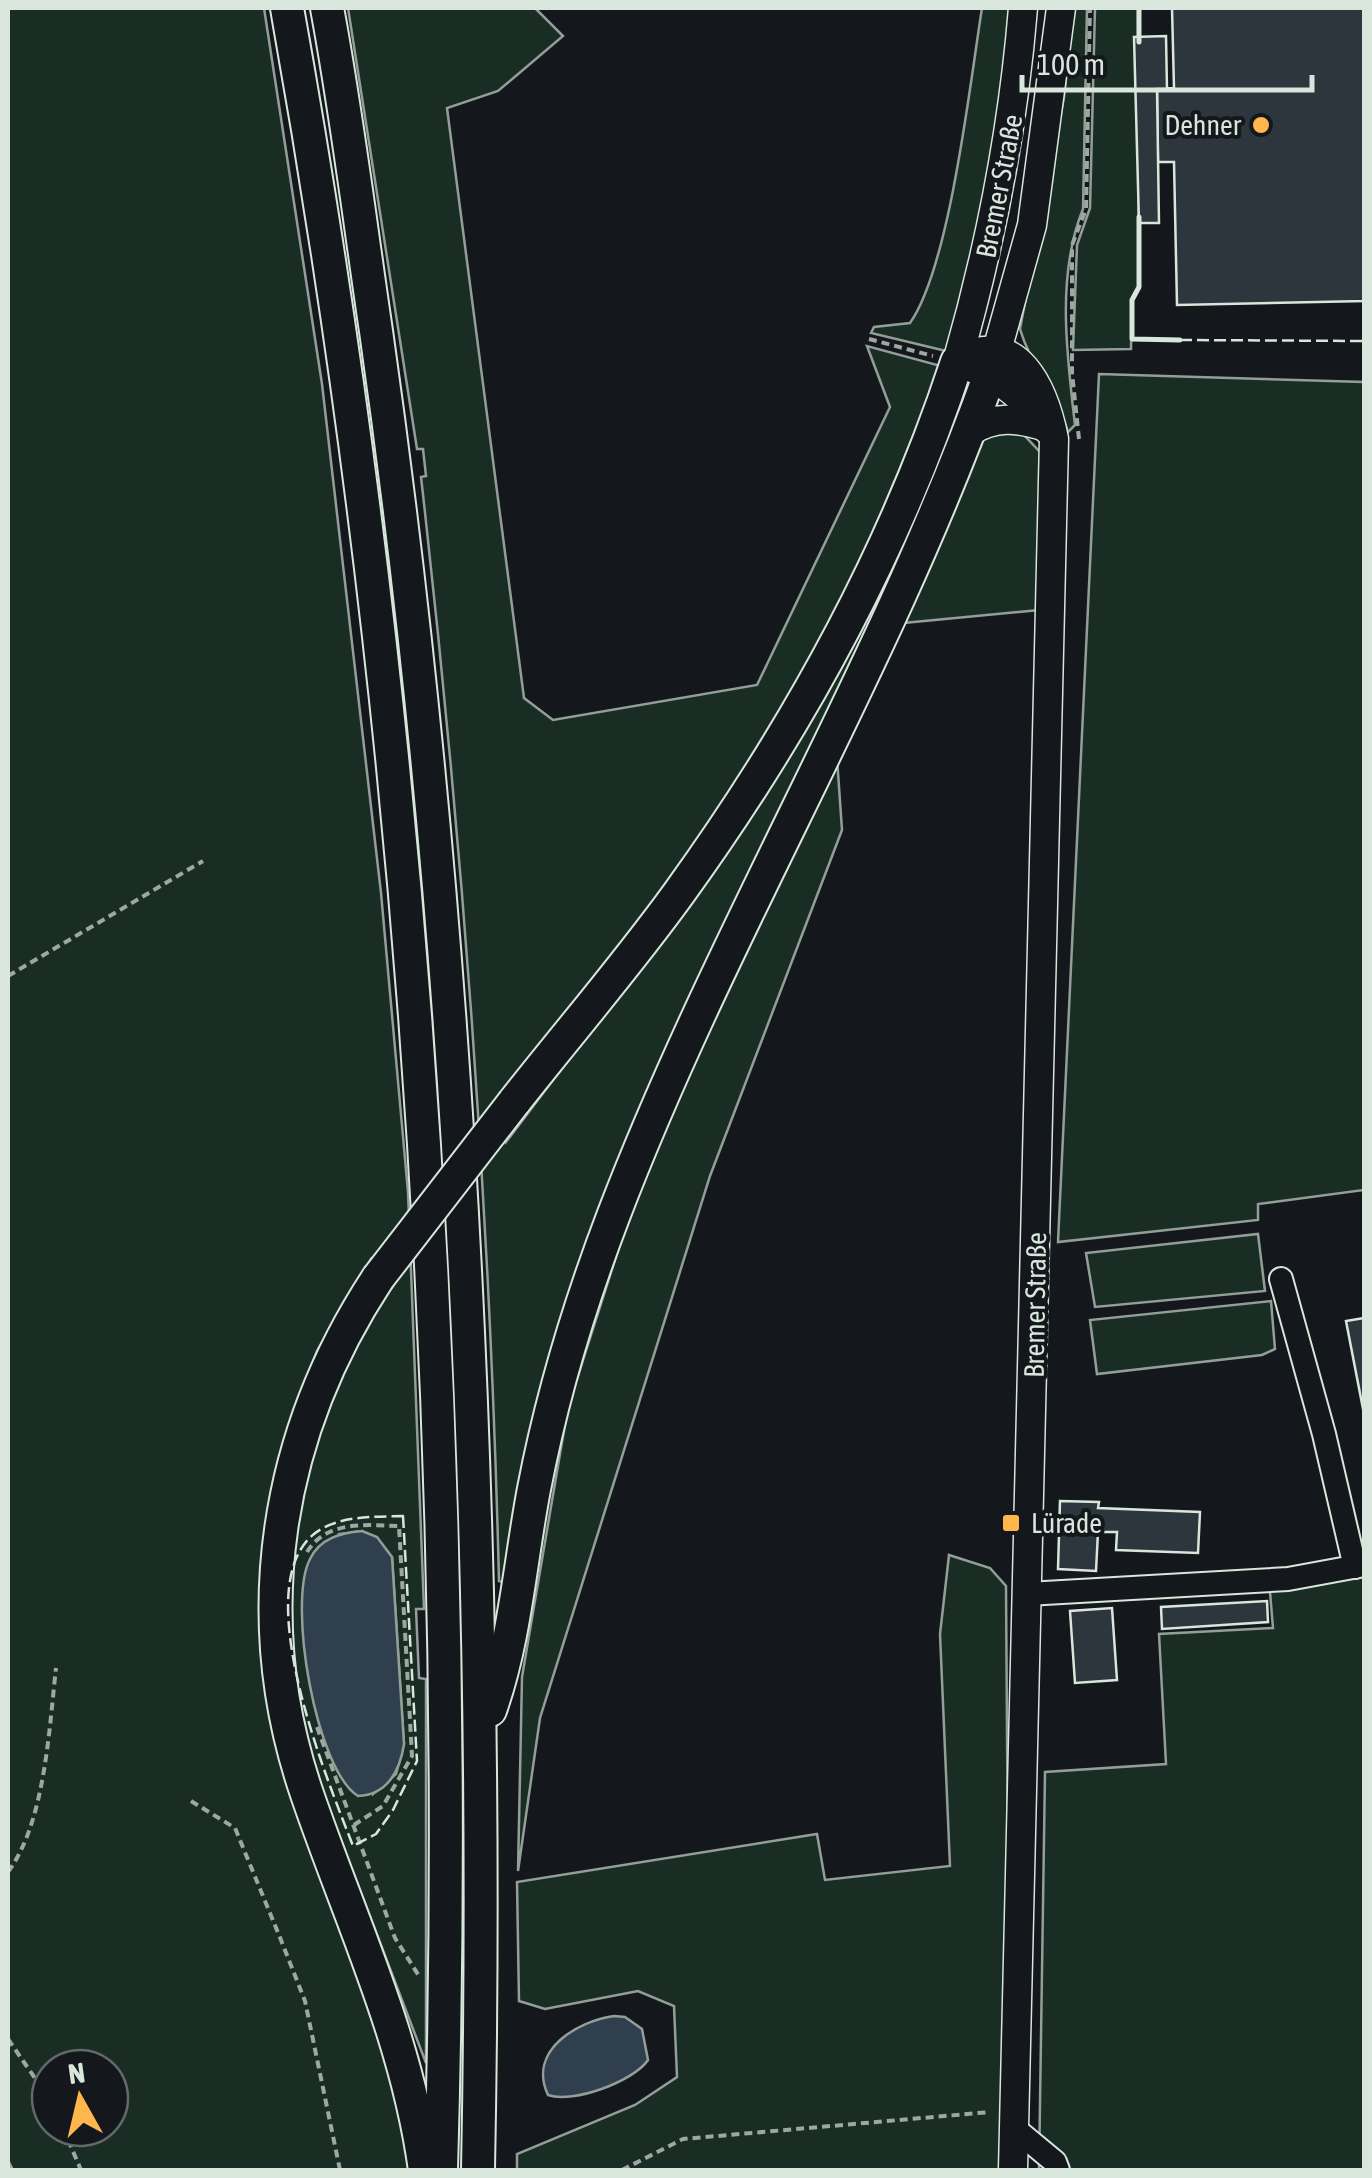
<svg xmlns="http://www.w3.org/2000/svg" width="1372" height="2178" viewBox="0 0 1372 2178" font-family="'Asap Condensed',sans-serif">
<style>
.green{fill:#1a2d24;stroke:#939e99;stroke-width:2.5;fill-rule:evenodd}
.water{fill:#2f3f4d;stroke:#939e99;stroke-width:2.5}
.building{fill:#2c363c;stroke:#d8e6dc;stroke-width:2.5}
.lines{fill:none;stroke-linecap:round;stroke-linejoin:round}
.minor-casing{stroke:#d8e6dc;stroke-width:26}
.major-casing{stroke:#d8e6dc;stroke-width:31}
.highway-casing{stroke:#d8e6dc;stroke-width:36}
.path{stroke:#9da8a2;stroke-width:4;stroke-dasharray:8 5;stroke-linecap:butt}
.minor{stroke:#14181c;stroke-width:22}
.major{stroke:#14181c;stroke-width:28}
.highway{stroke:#14181c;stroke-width:32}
.highway-bridge-casing{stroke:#d8e6dc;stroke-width:36;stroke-linecap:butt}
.highway-bridge{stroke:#14181c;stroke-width:32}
.fence{stroke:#d8e6dc;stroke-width:2.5;stroke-dasharray:12 5;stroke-linecap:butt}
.wall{stroke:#d8e6dc;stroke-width:5}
.poi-dot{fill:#ffb74d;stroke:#14181c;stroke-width:4}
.labels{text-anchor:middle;stroke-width:8;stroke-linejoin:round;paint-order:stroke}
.poi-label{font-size:28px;fill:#d8e6dc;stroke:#14181c;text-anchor:end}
.street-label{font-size:28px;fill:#d8e6dc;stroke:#14181c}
</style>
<rect width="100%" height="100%" fill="#14181c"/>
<g class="green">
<path d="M8,8H264L322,384L381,893L408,1192L424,1609H416L419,1678L426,1679V2063L307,1751L287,1632L296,1504L334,1379L389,1291L371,1259L317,1351L291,1419L273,1494L266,1682L272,1727L303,1826L353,1933L414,2170H8ZM362,1531L392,1557L404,1744L396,1774L373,1794L339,1534ZM50,2068H110V2128H50Z"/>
<path d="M348,8H535L563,36L498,91L447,108L524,698L553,720L757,685L890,407L867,346L941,366C900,471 858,573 805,673C722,828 608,963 499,1100L506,1142L672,923L965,384L971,382L919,533L711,963L506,1583L499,1581C490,1212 463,845 421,477L426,476L423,449H417Z"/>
<path d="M982,8H1012L991,182L946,351L871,333L874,327L910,323C950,266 970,83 982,8Z"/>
<path d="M1073,8H1087L1083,209C1056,275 1067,356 1075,425L1068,432C1056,391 1031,367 1020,329L1064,97Z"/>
<polygon points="1095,8 1138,8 1139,287 1132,301 1131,349 1073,350 1077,245 1090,208"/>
<polygon points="1099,374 1364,382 1364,1190 1258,1204 1258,1220 1058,1242"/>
<polygon points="998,430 1022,433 1040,452 1044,477 1039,610 903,623 975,449 985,436"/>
<polygon points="837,758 842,830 710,1176 540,1718 518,1871 522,1677 568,1407 645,1166"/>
<polygon points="1258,1234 1265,1291 1095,1307 1086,1253"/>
<polygon points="1271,1301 1275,1349 1262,1355 1097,1374 1090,1320"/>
<polygon points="949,1555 990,1568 1006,1586 1008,1872 1002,2170 517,2170 517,2154 635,2105 677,2077 674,2006 638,1991 545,2009 519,2001 517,1882 817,1834 825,1880 950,1866 940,1634"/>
<polygon points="1364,1564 1364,2170 1039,2170 1045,1772 1166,1764 1159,1634 1273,1628 1269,1580"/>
</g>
<g class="water">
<path d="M362,1531L377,1537L392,1557L404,1744C400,1771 387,1795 358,1796C316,1770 287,1603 310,1559C320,1538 341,1533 362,1531Z"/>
<path d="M614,2016L625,2017L642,2029L648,2060C634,2081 573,2104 548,2095C527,2050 578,2021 614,2016Z"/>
</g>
<g class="building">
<polygon points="1172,8 1364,8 1364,301 1177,305 1174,162 1158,162 1157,89 1174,88"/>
<polygon points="1166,36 1167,89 1157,89 1159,223 1139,223 1134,37"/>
<polygon points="1364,1318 1364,1414 1346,1321"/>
<polygon points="1060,1501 1099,1502 1098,1508 1200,1512 1198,1553 1116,1550 1117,1532 1098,1532 1096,1571 1058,1569"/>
<polygon points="1267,1601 1268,1622 1162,1629 1161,1607"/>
<polygon points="1112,1608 1117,1680 1075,1683 1070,1611"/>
</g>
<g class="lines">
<defs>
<g id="minor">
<polyline points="1281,1279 1324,1434 1355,1567"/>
<polyline points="1027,1594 1288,1579 1364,1565"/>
<polyline points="1014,2128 1055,2162 1058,2170"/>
</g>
<g id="major">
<path d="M957,362C1018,323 1045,393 1054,439L1013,2170"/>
<path d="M957,362C991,244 1013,130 1023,8"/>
<path d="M970,367C1003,379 1028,401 1048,430"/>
<polyline points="992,368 1032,225 1061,8"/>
<path d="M969,432C995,415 1018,418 1046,427"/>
</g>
<g id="highway">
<path d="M287,8C415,720 462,1447 441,2170"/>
<path d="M327,8C347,115 360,223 376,331C463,941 490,1555 478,2170"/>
<path d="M514,1102C569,1032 627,965 679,893C796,731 895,552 957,362"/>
<path d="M378,1278C276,1433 246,1616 307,1794C350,1920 407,2037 425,2170"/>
<path d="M490,1710C515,1640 520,1562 534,1489C552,1395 580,1303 614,1214C724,927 887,664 990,374"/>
</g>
</defs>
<use href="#minor" class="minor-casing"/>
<use href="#major" class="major-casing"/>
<use href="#highway" class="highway-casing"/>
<g class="path">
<polyline points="869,339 933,356"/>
<polyline points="1079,439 1072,373 1072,245 1086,209 1090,8"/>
<polyline points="8,976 203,861"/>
<path d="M307,1552C327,1520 366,1525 399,1526L412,1756L383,1806L354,1825"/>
<polyline points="317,1727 395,1938 419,1976"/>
<polyline points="191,1801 235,1828 279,1935 305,2001 340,2170"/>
<path d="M8,1872C45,1822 49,1730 56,1668"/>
<polyline points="8,2039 50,2100"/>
<polyline points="63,2128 81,2170"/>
<polyline points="8,2162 12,2170"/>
<polyline points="622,2170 683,2139 990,2112"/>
</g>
<use href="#minor" class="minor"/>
<use href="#major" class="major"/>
<use href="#highway" class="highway"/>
<defs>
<polyline id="highway-bridge" points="378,1278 514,1102"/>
</defs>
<use href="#highway-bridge" class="highway-bridge-casing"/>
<use href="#highway-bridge" class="highway-bridge"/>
<g class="fence">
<polyline points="1180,340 1364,341"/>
<path d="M403,1516L417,1761L393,1810L376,1834L353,1846C328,1781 247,1588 314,1534C338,1515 374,1517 403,1516Z"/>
</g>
<g class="wall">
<polyline points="1139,8 1139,42"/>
<polyline points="1139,217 1139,287 1132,300 1132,339 1180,340"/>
</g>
</g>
<g class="poi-dot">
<circle cx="1261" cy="125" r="10"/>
<rect x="1001" y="1513" width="20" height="20" rx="5"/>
</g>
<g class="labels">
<g class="poi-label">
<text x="1241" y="135">Dehner</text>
<text x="1031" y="1533" text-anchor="start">Lürade</text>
</g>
<g class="street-label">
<text transform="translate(999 186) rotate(-79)" y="10">Bremer Straße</text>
<text transform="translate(1035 1305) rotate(-89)" y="10">Bremer Straße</text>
</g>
</g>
<rect width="1372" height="2178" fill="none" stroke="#d8e6dc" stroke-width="20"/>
<g transform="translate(80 2098) rotate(352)"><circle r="48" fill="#14181c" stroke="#626a69" stroke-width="2.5"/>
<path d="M0-8L18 38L0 25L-18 38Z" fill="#ffb74d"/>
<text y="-15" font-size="28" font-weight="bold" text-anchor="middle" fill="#d8e6dc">N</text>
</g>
<path d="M1022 75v15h290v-15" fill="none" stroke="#d8e6dc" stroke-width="5"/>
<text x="1037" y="75" font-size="30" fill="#d8e6dc" stroke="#14181c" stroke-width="8" paint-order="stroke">100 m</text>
</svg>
